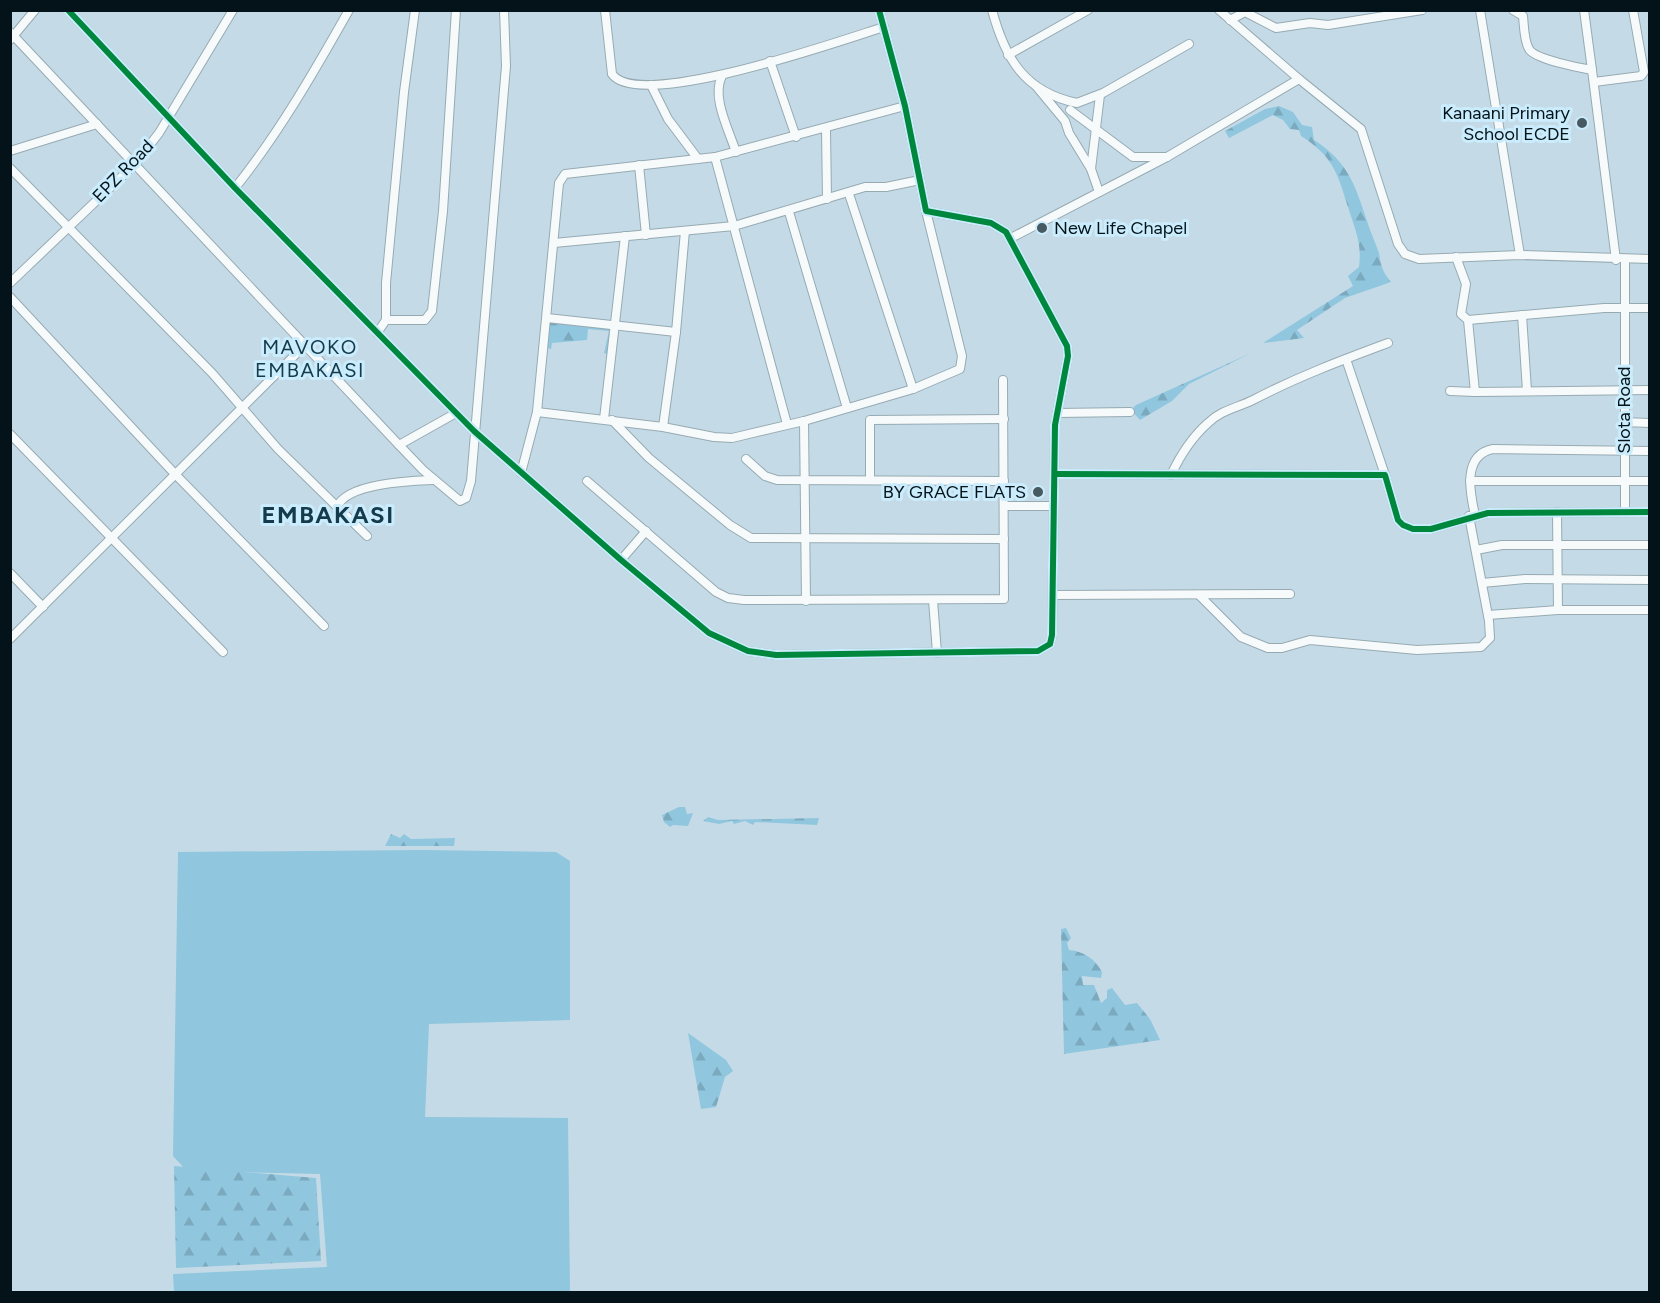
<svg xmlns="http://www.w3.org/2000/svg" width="1660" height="1303" viewBox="0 0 1660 1303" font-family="Figtree,sans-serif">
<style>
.grass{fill:#90c6de}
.forest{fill:url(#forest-firs)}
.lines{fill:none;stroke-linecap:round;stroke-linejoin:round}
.minor-casing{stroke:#97aab2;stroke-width:10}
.minor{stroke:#f6fafb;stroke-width:8}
.cycleway-casing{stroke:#caecfd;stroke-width:10}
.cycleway{stroke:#00873e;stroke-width:6}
.poi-dot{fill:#475961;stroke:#caecfd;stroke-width:2}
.labels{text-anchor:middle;stroke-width:6;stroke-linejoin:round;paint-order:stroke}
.poi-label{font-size:18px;fill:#041319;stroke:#caecfd;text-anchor:end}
.street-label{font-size:18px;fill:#041319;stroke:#caecfd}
.neighbourhood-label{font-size:20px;letter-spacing:1.5px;fill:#143b4b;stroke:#caecfd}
.district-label{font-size:24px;font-weight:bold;letter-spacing:1.5px;fill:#143b4b;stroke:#caecfd}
</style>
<defs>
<pattern id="forest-firs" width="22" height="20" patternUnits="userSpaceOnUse" patternTransform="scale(1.5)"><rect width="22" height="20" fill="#90c6de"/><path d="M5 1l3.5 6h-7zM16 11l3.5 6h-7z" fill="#7ba9be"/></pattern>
</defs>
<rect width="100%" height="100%" fill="#c4dbe7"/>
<polygon class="grass" points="422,850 556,852 570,861 570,1020 429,1024 425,1117 568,1118 570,1292 174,1292 173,1274 327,1267 320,1174 187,1171 173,1156 178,852"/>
<g class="forest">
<path d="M1279,106L1293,112L1302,125L1312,127L1314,140C1350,163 1356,188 1369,227C1372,236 1376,244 1379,253C1381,266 1382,271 1391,282L1345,298L1297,330L1304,338L1263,343L1353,286L1348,276L1359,267C1362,245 1356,232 1350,213C1338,177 1336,158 1301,136L1299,130L1290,129L1283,120L1273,115L1229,138L1225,131L1265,109Z"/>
<polygon points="550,322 612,329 609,355 604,353 609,331 588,329 587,340 552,343 551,349 547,348"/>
<polygon points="1251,353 1189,384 1172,401 1140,420 1131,410 1136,405"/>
<polygon points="679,807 685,807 687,814 693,813 688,826 673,825 670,827 664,822 662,815"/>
<polygon points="708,817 718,820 819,818 817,825 755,822 753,825 745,821 734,824 732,821 719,824 703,821"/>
<polygon points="391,834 400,838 404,834 411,839 455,838 454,846 385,846"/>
<path d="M1066,928L1071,938L1067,943L1069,950C1084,951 1096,960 1102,972L1101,978L1082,976L1083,985H1094L1101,1003L1107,998V990L1112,988L1125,1005L1137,1003L1150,1019L1160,1040L1064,1054L1061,929Z"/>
<polygon points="688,1033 726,1060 733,1071 725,1077 716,1107 701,1109"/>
<polygon points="174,1166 316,1178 321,1261 176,1268"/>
</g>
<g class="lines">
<defs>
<g id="minor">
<polyline points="68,10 235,188 474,431 621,560 709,633 748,651 776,655 1038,651 1050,644 1052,635 1055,425 1068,356 1067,346 1006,232 991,223 926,211 905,106 879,10"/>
<path d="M605,10L612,74C639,112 842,40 884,27"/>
<path d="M992,10C1005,58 1024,92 1077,103L1103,93L1189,44"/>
<polyline points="1480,10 1520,255"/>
<path d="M1513,10L1523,16C1524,26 1524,41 1529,49C1534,59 1580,68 1592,70L1616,260"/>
<polyline points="1584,10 1592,70"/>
<polyline points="1230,20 1245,12 1276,28 1310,23 1328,25 1422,10"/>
<polyline points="10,32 399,445 456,413"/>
<polyline points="10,40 35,10"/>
<polyline points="1008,55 1088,10"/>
<polyline points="770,61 796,137"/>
<path d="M722,76C711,97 729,130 736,152"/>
<polyline points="1299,79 1361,129 1398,244 1405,254 1419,259 1520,255 1650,259"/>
<polyline points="1594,82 1641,76 1644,72 1633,10"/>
<polyline points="651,85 668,119 698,159"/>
<polyline points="1036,86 1065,121 1069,133 1091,169"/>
<polyline points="1070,110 1133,157 1167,157"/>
<polyline points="826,129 827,199"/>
<polyline points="10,151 97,124"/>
<polyline points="715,157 787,424"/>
<polyline points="639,165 646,235"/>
<polyline points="10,168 212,373 278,449 367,536"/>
<path d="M235,188C279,133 314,72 349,10"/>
<polyline points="1099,192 1091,169 1100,95"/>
<polyline points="849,194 913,389"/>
<polyline points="789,212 847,408"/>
<polyline points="1011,238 1167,157 1299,79 1219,10"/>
<polyline points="554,243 734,226 865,187 886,187 920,180"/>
<polyline points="1456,257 1466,284 1461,314 1468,320 1475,392 1650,390"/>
<polyline points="1625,260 1625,512"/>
<polyline points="10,283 135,164 159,133 233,10"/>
<polyline points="10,297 174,473 324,626"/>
<polyline points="1522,315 1527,391"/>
<polyline points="547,318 676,332 685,231"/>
<polyline points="386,320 425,320 432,311 443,211 456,10"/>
<polyline points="1468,320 1604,308 1650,308"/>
<polyline points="377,333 386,320 386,283 404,92 415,10"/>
<polyline points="1346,359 1385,475"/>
<polyline points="1450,391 1475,392"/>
<polyline points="537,412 663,427 714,437 732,438 804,421 913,389 960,369 962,356 926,211"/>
<polyline points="1057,413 1130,412"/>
<polyline points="604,419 625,236"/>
<polyline points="612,420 649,458 730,525 751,538 1004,539"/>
<polyline points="804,421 806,601"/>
<polyline points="1623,422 1650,423"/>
<polyline points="663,427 676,332"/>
<polyline points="10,434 223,652"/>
<polyline points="399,445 423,470 460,501 466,498 471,481 506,66 504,10"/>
<polyline points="746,459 765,476 777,480 1004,481"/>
<polyline points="521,473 537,412 559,183 565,174 715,157 905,106"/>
<polyline points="1055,474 1385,475 1398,520 1403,525 1413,529 1431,529 1488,513 1650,512"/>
<path d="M1171,475C1180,456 1192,437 1208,423C1221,410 1237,408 1253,400C1297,377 1342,360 1388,343"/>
<polyline points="870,480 870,420 1004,419"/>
<polyline points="587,481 716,592 728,598 744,600 1004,599 1003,380"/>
<polyline points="1470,481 1650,481"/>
<polyline points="1004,506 1053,506"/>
<path d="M337,507C347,483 410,481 434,480"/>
<polyline points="1557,512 1558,610 1650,610"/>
<path d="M1475,515C1470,493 1462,455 1493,449L1650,451"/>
<polyline points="1476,550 1502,545 1650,545"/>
<polyline points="621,560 646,531"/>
<polyline points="10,573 43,607"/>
<polyline points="1482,583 1525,579 1650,580"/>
<polyline points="1053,595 1290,594"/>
<polyline points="1199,595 1241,637 1268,648 1282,648 1310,640 1417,650 1481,647 1490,638 1489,621 1469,516"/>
<polyline points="933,600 937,653"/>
<polyline points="1488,615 1558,610"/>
<polyline points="10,639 305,345"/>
</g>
</defs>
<use href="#minor" class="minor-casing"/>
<use href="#minor" class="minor"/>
<defs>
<g id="cycleway">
<polyline points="68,10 235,188 474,431 621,560 709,633 748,651 776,655 1038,651 1050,644 1052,635 1055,425 1068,356 1067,346 1006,232 991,223 926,211 905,106 879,10"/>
<polyline points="1055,474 1385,475 1398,520 1403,525 1413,529 1431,529 1488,513 1650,512"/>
</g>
</defs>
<use href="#cycleway" class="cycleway-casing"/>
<use href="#cycleway" class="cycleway"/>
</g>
<g class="poi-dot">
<circle cx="1582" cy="123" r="6"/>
<circle cx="1042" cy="228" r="6"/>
<circle cx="1038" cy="492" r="6"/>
</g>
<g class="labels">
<g class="poi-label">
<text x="1570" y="119">Kanaani Primary<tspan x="1570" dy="21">School ECDE</tspan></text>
<text x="1054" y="234" text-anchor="start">New Life Chapel</text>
<text x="1026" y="498">BY GRACE FLATS</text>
</g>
<g class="street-label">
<text transform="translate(123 171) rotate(-46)" y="6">EPZ Road</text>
<text transform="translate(1624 410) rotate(-90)" y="6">Slota Road</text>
</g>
<g class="neighbourhood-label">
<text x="310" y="354">MAVOKO<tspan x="310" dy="23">EMBAKASI</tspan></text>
</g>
<g class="district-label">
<text x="328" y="523">EMBAKASI</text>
</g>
</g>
<rect width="1660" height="1303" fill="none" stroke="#041319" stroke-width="24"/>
</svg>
